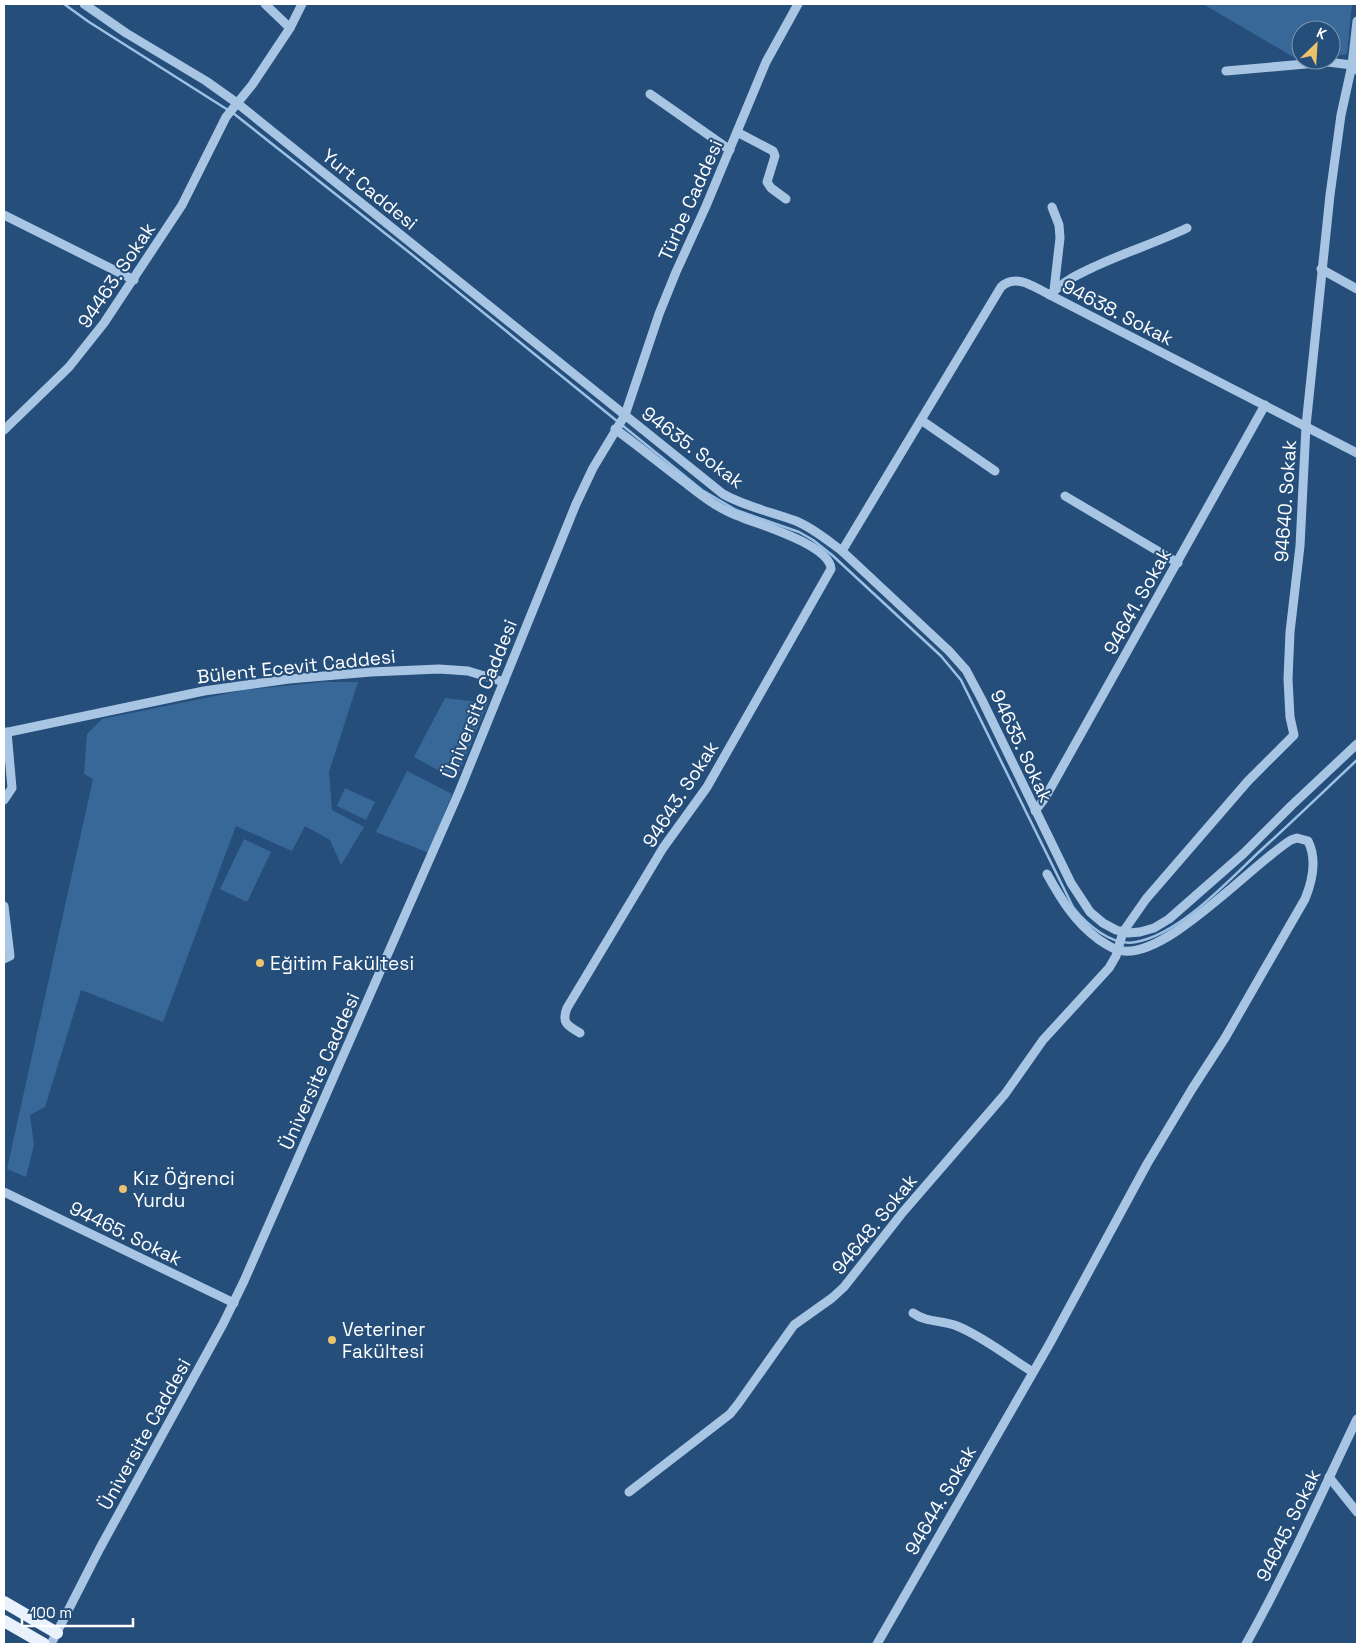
<svg xmlns="http://www.w3.org/2000/svg" width="1361" height="1648" viewBox="0 0 1361 1648" font-family="'Space Grotesk',sans-serif">
<style>
.green{fill:#386898}
.lines{fill:none;stroke-linecap:round;stroke-linejoin:round}
.stream{stroke:#9cc1e5;stroke-width:2.5}
.minor{stroke:#a8c6e4;stroke-width:9}
.major{stroke:#e8f1fc;stroke-width:12}
.poi-dot{fill:#edc26d;stroke:#254e7a;stroke-width:2}
.labels{text-anchor:middle;stroke-width:4;stroke-linejoin:round;paint-order:stroke}
.street-label{font-size:19px;fill:#fff;stroke:#254e7a}
.poi-label{font-size:19px;fill:#fff;stroke:#254e7a;text-anchor:start}
</style>
<rect width="100%" height="100%" fill="#254e7a"/>
<g class="green">
<polygon points="1203,4 1352,4 1347,54 1331,57 1331,30 1301,30 1300,61"/>
<polygon points="323,682 358,682 329,772 332,810 364,827 341,865 330,840 305,826 292,851 236,826 163,1022 81,990 45,1107 30,1115 34,1145 26,1177 7,1169 93,779 84,774 87,734 102,719 244,690"/>
<polygon points="445,698 488,703 456,780 414,757"/>
<polygon points="407,771 452,794 429,853 376,832"/>
<polygon points="345,788 375,802 366,820 337,806"/>
<polygon points="244,839 271,852 247,902 220,889"/>
</g>
<g class="lines">
<g class="stream">
<polyline points="64,4 89,22 228,110"/>
<path d="M233,113L410,253L702,490L736,510L799,532L813,540L832,555L941,656L961,680L1073,907C1086,924 1112,947 1136,942C1180,934 1228,881 1260,851C1293,821 1325,790 1357,760"/>
</g>
<g class="minor">
<path d="M84,4L126,33L206,81L237,103L723,494C746,507 772,512 796,521C813,528 827,540 842,551L949,651L966,670L982,700L1071,883L1090,912L1103,923L1116,930L1128,933L1140,932L1154,928L1169,919L1243,854L1291,806L1357,744"/>
<polyline points="265,4 290,28"/>
<polyline points="1226,71 1328,62 1352,65 1357,70"/>
<polyline points="650,94 730,150"/>
<polyline points="737,132 773,151 775,156 767,182 771,188 786,199"/>
<polyline points="1052,207 1059,225 1060,238 1054,290"/>
<polyline points="4,215 134,280"/>
<polyline points="1321,269 1357,289"/>
<path d="M1050,295C1063,281 1079,274 1096,266C1126,252 1158,242 1187,228"/>
<polyline points="921,420 995,471"/>
<polyline points="4,430 69,367 104,323 182,205 226,117 252,85 290,28 302,4"/>
<polyline points="1065,496 1178,563"/>
<path d="M842,551L1001,287C1016,273 1034,287 1050,295L1357,453"/>
<polyline points="4,733 204,691 289,679 371,672 439,669 468,671 504,682"/>
<polyline points="4,800 12,788 7,732"/>
<polyline points="1035,811 1045,798 1265,405"/>
<polyline points="4,906 10,956 4,959"/>
<path d="M580,1033C568,1026 561,1023 567,1008L663,848L707,787L831,569C830,545 760,525 741,517C717,509 699,493 679,478C658,462 637,445 615,429"/>
<polyline points="4,1192 234,1303"/>
<path d="M913,1313C927,1323 942,1320 957,1326C984,1337 1008,1357 1033,1372"/>
<polyline points="1329,1477 1357,1512"/>
<polyline points="629,1492 730,1414 738,1404 794,1325 832,1298 844,1287 903,1212 1005,1094 1043,1040 1109,968 1116,956 1123,932 1146,899 1248,781 1294,735 1290,717 1288,679 1290,632 1300,546 1306,426 1330,195 1341,115 1352,65 1357,21"/>
<polyline points="51,1644 100,1548 223,1324 244,1281 459,792 576,504 593,468 625,415 659,314 676,272 706,206 766,62 798,4"/>
<path d="M877,1644L1050,1343L1147,1164L1192,1089L1225,1038L1305,899C1312,882 1317,859 1308,841L1297,838L1291,840C1253,863 1162,964 1118,950C1111,948 1104,943 1098,939C1074,921 1061,899 1047,874"/>
<path d="M1246,1644C1287,1571 1321,1494 1357,1419"/>
</g>
<g class="major">
<polyline points="4,1602 57,1633"/>
<polyline points="4,1621 44,1644"/>
</g>
</g>
<g class="poi-dot">
<circle cx="260" cy="963" r="5"/>
<circle cx="123" cy="1189" r="5"/>
<circle cx="332" cy="1340" r="5"/>
</g>
<g class="labels">
<g class="street-label">
<text transform="translate(370 189) rotate(39)" y="7">Yurt Caddesi</text>
<text transform="translate(690 200) rotate(-66)" y="7">Türbe Caddesi</text>
<text transform="translate(116 275) rotate(-56)" y="7">94463. Sokak</text>
<text transform="translate(1118 312) rotate(27)" y="7">94638. Sokak</text>
<text transform="translate(693 447) rotate(37)" y="7">94635. Sokak</text>
<text transform="translate(1285 501) rotate(-86)" y="7">94640. Sokak</text>
<text transform="translate(1137 601) rotate(-61)" y="7">94641. Sokak</text>
<text transform="translate(296 666) rotate(-6)" y="7">Bülent Ecevit Caddesi</text>
<text transform="translate(479 699) rotate(-68)" y="7">Üniversite Caddesi</text>
<text transform="translate(1022 746) rotate(65)" y="7">94635. Sokak</text>
<text transform="translate(680 794) rotate(-57)" y="7">94643. Sokak</text>
<text transform="translate(319 1071) rotate(-66)" y="7">Üniversite Caddesi</text>
<text transform="translate(874 1224) rotate(-51)" y="7">94648. Sokak</text>
<text transform="translate(126 1233) rotate(26)" y="7">94465. Sokak</text>
<text transform="translate(144 1434) rotate(-61)" y="7">Üniversite Caddesi</text>
<text transform="translate(940 1500) rotate(-60)" y="7">94644. Sokak</text>
<text transform="translate(1288 1525) rotate(-64)" y="7">94645. Sokak</text>
</g>
<g class="poi-label">
<text x="270" y="970">Eğitim Fakültesi</text>
<text x="133" y="1185">Kız Öğrenci<tspan x="133" dy="22">Yurdu</tspan></text>
<text x="342" y="1336">Veteriner<tspan x="342" dy="22">Fakültesi</tspan></text>
</g>
</g>
<rect width="1361" height="1648" fill="none" stroke="#ffffff" stroke-width="10"/>
<g transform="translate(1316 45) rotate(25)"><circle r="24" fill="#254e7a" stroke="#7c95af"/>
<path d="M0-4L9 19L0 12L-9 19Z" fill="#edc26d"/>
<text y="-8" font-size="14" font-weight="bold" text-anchor="middle" fill="#ffffff">K</text>
</g>
<path d="M22 1618v8h111v-8" fill="none" stroke="#ffffff" stroke-width="2.5"/>
<text x="30" y="1618" font-size="15" fill="#ffffff" stroke="#254e7a" stroke-width="4" paint-order="stroke">100 m</text>
</svg>
